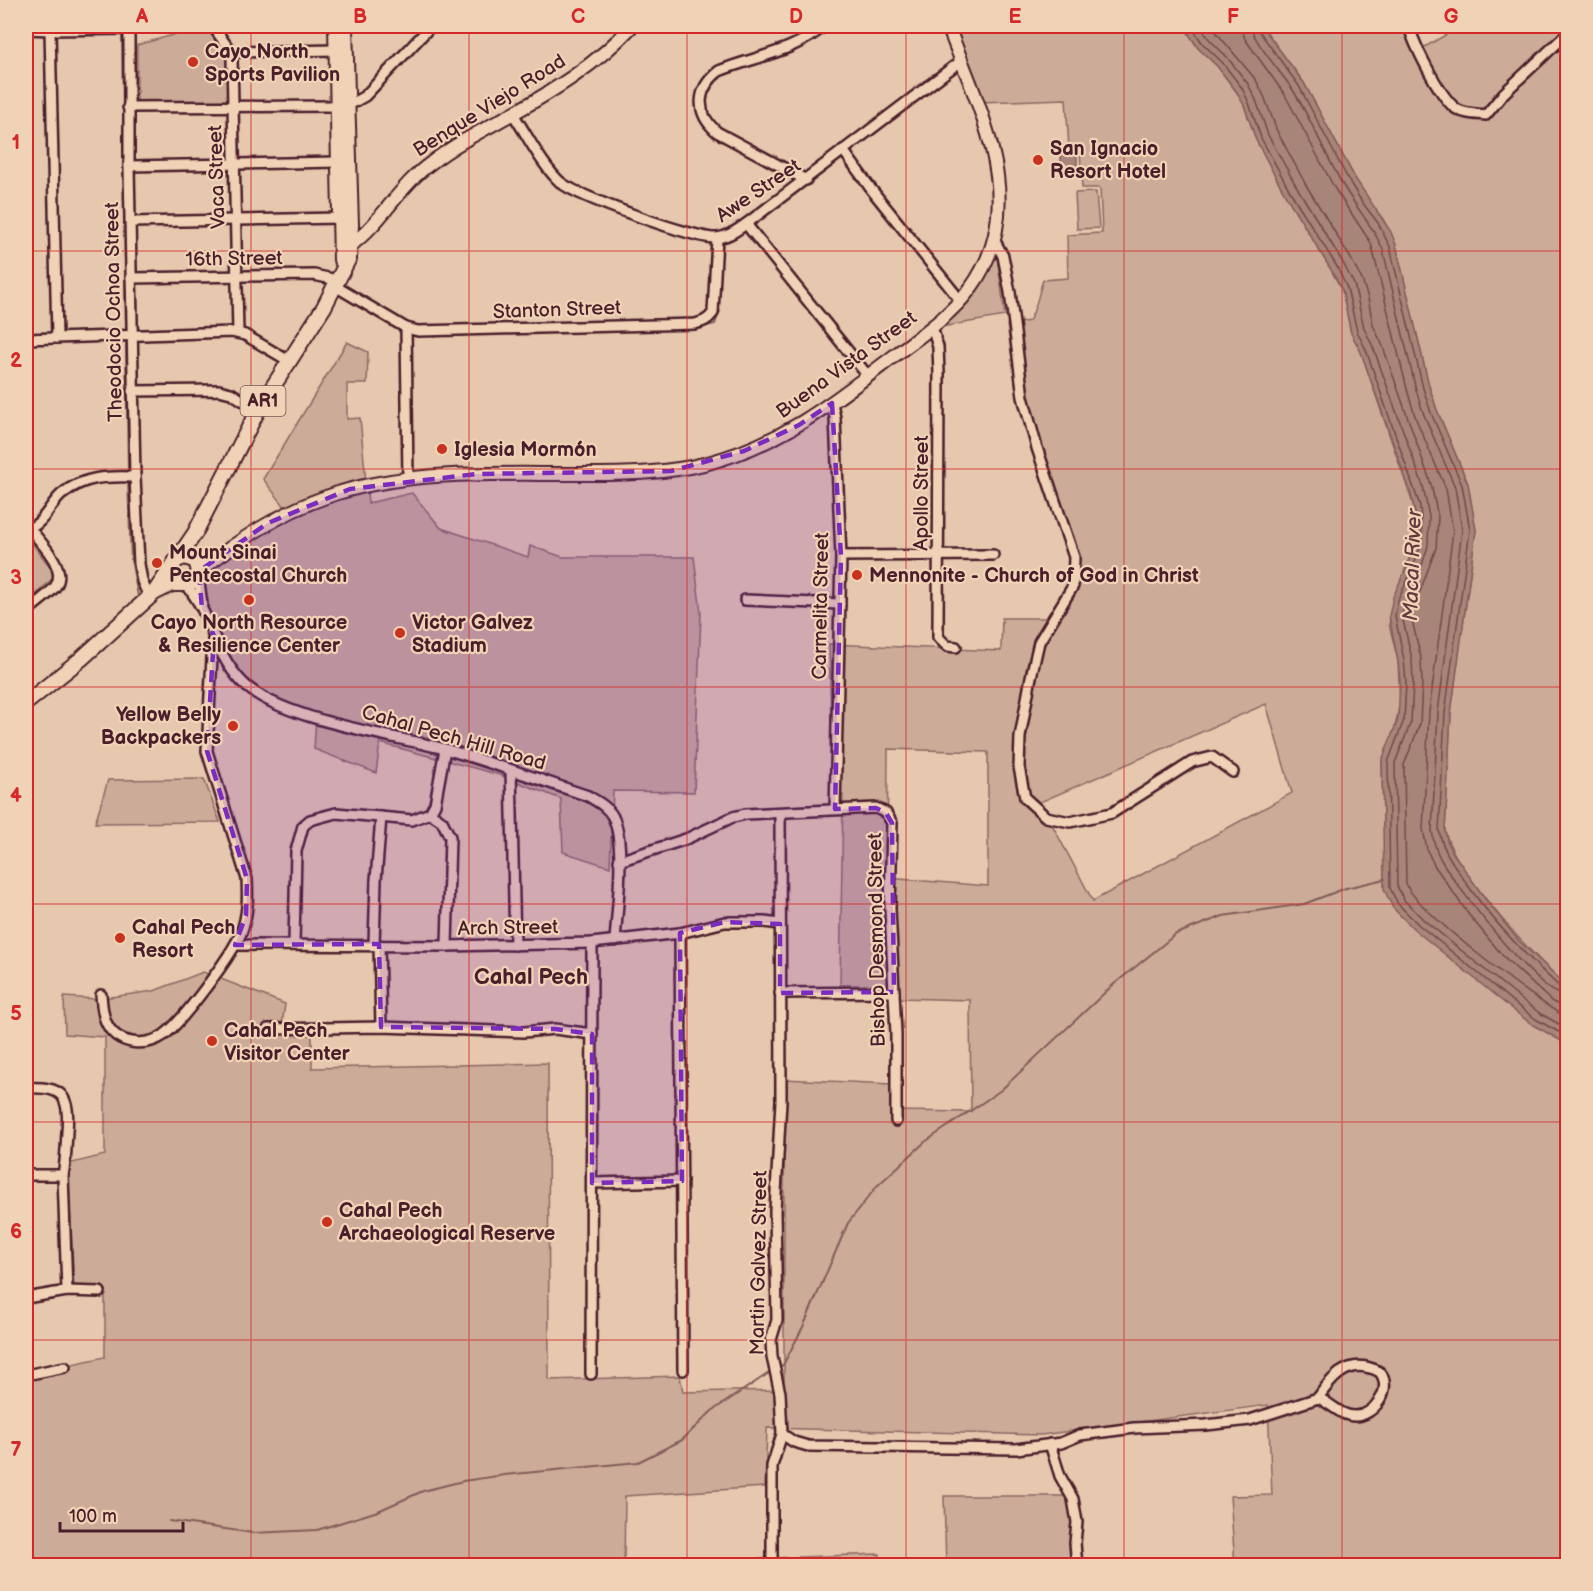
<svg xmlns="http://www.w3.org/2000/svg" width="1593" height="1591" viewBox="0 0 1593 1591" font-family="'Balsamiq Sans',sans-serif">
<style>
.green{fill:#ccac98;stroke:#8b6662;stroke-width:1.5;fill-rule:evenodd}
.water{fill:#a88579;stroke:#825c5a;stroke-width:1.5}
.lines{fill:none;stroke-linecap:round;stroke-linejoin:round}
.shore{stroke:#70484a;stroke-width:1.5}
.stream{stroke:#825c5a;stroke-width:2}
.minor-casing{stroke:#4a1f2b;stroke-width:14}
.major-casing{stroke:#4a1f2b;stroke-width:16}
.highway-casing{stroke:#4a1f2b;stroke-width:18}
.minor{stroke:#f0d3b6;stroke-width:9}
.major{stroke:#f0d3b6;stroke-width:12}
.highway{stroke:#f0d3b6;stroke-width:14}
.marked{fill:#7b2cbf;fill-opacity:0.2;stroke:#7b2cbf;stroke-width:4.5;stroke-dasharray:12 8;stroke-linejoin:round}
.grid{fill:none;stroke:#d62828;stroke-width:1.5;stroke-opacity:0.55}
.poi-dot{fill:#c8321e;stroke:#f0d3b6;stroke-width:2}
.labels{text-anchor:middle;stroke-width:4.5;stroke-linejoin:round;paint-order:stroke}
.shield{fill:#f0d3b6;stroke:#7c5555;stroke-width:1.5}
.shield-label{font-size:18px;font-weight:bold;fill:#4a1f2b}
.poi-label{font-size:20px;font-weight:bold;fill:#4a1f2b;stroke:#f0d3b6;text-anchor:start}
.street-label{font-size:20px;fill:#4a1f2b;stroke:#f0d3b6}
.water-label{font-size:21px;font-style:italic;fill:#62383e;stroke:#f0d3b6}
.quarter-label{font-size:22px;font-weight:bold;fill:#4a1f2b;stroke:#f0d3b6}
.neatline{fill:none;stroke:#d62828;stroke-width:2}
.grid-label{font-size:20px;text-anchor:middle;font-weight:bold;fill:#d62828}
</style>
<rect width="100%" height="100%" fill="#e6c8ae"/>
<filter id="ink" filterUnits="userSpaceOnUse"><feTurbulence type="fractalNoise" baseFrequency=".0167" numOctaves="2"/><feDisplacementMap in="SourceGraphic" scale="12" xChannelSelector="R" yChannelSelector="G"/><feConvolveMatrix kernelMatrix="1 2 1 2 8 2 1 2 1" color-interpolation-filters="sRGB"/></filter>
<g filter="url(#ink)">
<g class="green">
<polygon points="205,26 229,59 230,104 137,105 137,45"/>
<path d="M954,26H1184L1198,48L1217,66L1236,91L1244,105L1256,140L1286,196L1330,268L1342,290L1351,333L1361,352L1414,507L1415,542L1401,581L1389,624L1398,661L1400,703L1394,731L1382,761L1383,827L1549,1034L1567,1044V1565H1235L1230,1496L1272,1495L1268,1405L1041,1435L767,1428L765,1487L625,1496L624,1565H26V1374L105,1357V1291L74,1287L68,1164L105,1155V1037L65,1034L64,997L96,999L154,991L203,972L285,1004L281,1031L312,1032V1068L548,1063L549,1380L680,1376L683,1392L784,1390V1079L891,1084L892,1111L971,1112L970,1000L899,998L897,985H840L843,795H833L829,644L1001,651L1002,618H1046L1070,595L1072,556L1038,450L1020,404L1007,325L1029,321C1037,308 1038,294 1043,280L1068,278L1067,235L1102,233L1100,188H1082L1080,149L1069,148L1066,99L980,102ZM1266,704L1292,793L1093,901L1040,802ZM888,749L988,752V886L887,878Z"/>
<path d="M1262,26H1407L1418,51L1461,26H1567V986C1532,954 1501,921 1474,883C1462,866 1450,851 1445,831L1451,713L1476,530L1468,484L1437,410L1429,386L1396,245L1383,219L1367,199L1355,178L1304,83Z"/>
<polygon points="1096,192 1099,228 1077,229 1075,193"/>
<polygon points="995,240 1005,316 929,329 965,295"/>
<path d="M347,342L368,352L367,384H347V419L360,418L368,503L412,493L441,528L528,557L530,546L563,557H694L701,613L694,792L613,791L610,867L563,852L561,799L500,775L380,743L376,773L314,749L316,717L251,694L210,639L198,612L208,606C196,577 204,574 227,557L219,548L286,508L263,479Z"/>
<polygon points="26,535 56,575 26,604"/>
<polygon points="204,779 220,822 95,823 108,780"/>
<polygon points="944,1496 1073,1496 1072,1565 946,1565"/>
<polygon points="880,1554 880,1566 672,1566 772,1558"/>
</g>
<g class="water">
<polygon points="1184,26 1262,26 1304,83 1355,178 1391,232 1396,245 1429,386 1437,410 1468,484 1476,530 1451,713 1445,831 1448,844 1453,853 1486,900 1519,941 1567,986 1567,1044 1533,1025 1513,1010 1415,930 1393,908 1384,889 1382,761 1398,719 1400,682 1398,661 1389,616 1393,597 1407,566 1415,542 1416,517 1410,491 1361,352 1351,333 1342,290 1330,268 1286,196 1256,140 1244,105 1236,91 1217,66 1198,48"/>
<polygon points="1077,152 1077,174 1061,175 1061,153"/>
</g>
<g class="lines">
<g class="shore">
<polyline points="1191,26 1203,44 1222,62 1242,88 1249,103 1261,138 1291,193 1336,265 1347,288 1357,331 1366,350 1420,506 1422,532 1421,544 1413,568 1398,600 1395,616 1404,660 1406,683 1404,720 1388,762 1390,888 1398,904 1419,925 1517,1005 1537,1020 1568,1037"/>
<polyline points="1200,26 1209,39 1227,57 1248,84 1256,100 1268,135 1298,189 1342,261 1354,284 1364,328 1373,347 1423,486 1429,517 1428,546 1420,571 1405,602 1402,616 1412,659 1413,683 1411,722 1395,763 1397,886 1404,900 1424,920 1522,1000 1541,1014 1568,1029"/>
<path d="M1211,26L1256,80L1264,96L1277,131L1306,185L1350,257L1362,280L1368,298L1373,325L1382,344L1431,484L1438,517L1436,548L1411,616L1421,658L1422,683L1420,724L1404,765L1406,884C1416,910 1539,1004 1568,1018"/>
<polyline points="1241,26 1245,39 1285,95 1335,189 1371,243 1408,393 1416,419 1446,489 1453,531 1429,712 1423,829 1427,850 1434,865 1469,915 1503,956 1551,1001 1559,1005 1568,1006"/>
<path d="M1251,26C1251,39 1284,76 1293,90C1312,121 1326,156 1344,187C1357,209 1374,227 1383,250L1416,390L1424,415L1455,487L1462,530L1438,712L1432,830C1433,840 1436,851 1441,860C1457,887 1539,996 1568,997"/>
<path d="M1258,26L1259,31L1299,86L1349,181L1362,202L1378,223L1390,247L1423,388L1431,413L1462,485L1470,530L1445,713L1439,830C1443,852 1455,866 1467,884C1494,923 1526,956 1561,988L1568,990"/>
</g>
<g class="stream">
<polyline points="122,36 126,332"/>
<polyline points="697,328 715,324 720,311"/>
<polyline points="401,330 402,342"/>
<polyline points="126,338 128,470"/>
<polyline points="128,481 131,559 138,596"/>
<polyline points="101,482 128,482"/>
<polyline points="61,502 90,484"/>
<polyline points="785,915 785,821 791,816"/>
<polyline points="777,1368 783,1365 804,1325 848,1223 877,1186 925,1142 1001,1090 1113,985 1176,934 1223,916 1304,904 1346,888 1385,879"/>
<polyline points="169,1521 253,1533 317,1530 378,1511 423,1491 463,1481 504,1475 638,1462 682,1440 712,1411 772,1371"/>
</g>
<defs>
<g id="minor">
<polyline points="129,26 129,166 135,477 139,564 142,581 149,597"/>
<polyline points="213,26 231,52 232,59 238,333"/>
<path d="M1409,26C1414,45 1439,95 1455,108C1463,114 1476,114 1486,115L1504,93L1568,33"/>
<polyline points="26,29 50,30 129,29"/>
<polyline points="50,30 57,338"/>
<polyline points="231,52 336,50"/>
<polyline points="347,106 365,96 431,26"/>
<polyline points="128,107 338,106"/>
<path d="M513,114C528,136 541,164 560,182C576,196 697,240 717,238C728,237 737,230 746,224L961,61"/>
<polyline points="843,150 871,189 960,300"/>
<polyline points="129,166 339,162"/>
<path d="M806,180L717,132C695,113 696,89 719,71C756,56 792,53 824,26"/>
<polyline points="130,222 340,218"/>
<polyline points="746,224 868,376"/>
<polyline points="995,241 1003,256 1010,292 1023,397 1037,448 1074,557 1073,586 1039,642 1031,677 1020,737 1019,767 1025,798 1046,817 1070,822 1112,813 1192,762 1212,757 1233,772"/>
<polyline points="131,278 314,275 337,280"/>
<path d="M335,286L406,328L418,331L695,324C703,322 708,320 713,313L717,238"/>
<polyline points="932,327 938,347 939,373 938,637 947,646 956,647"/>
<polyline points="406,328 408,479"/>
<polyline points="26,339 232,332 245,335 289,361"/>
<polyline points="132,391 219,390 231,393 258,410"/>
<polyline points="832,403 835,418 841,556 835,809"/>
<path d="M26,529C42,527 50,504 62,494C84,476 108,476 135,477"/>
<polyline points="841,556 993,555"/>
<polyline points="198,576 202,604"/>
<path d="M186,584C192,593 199,602 203,611C214,636 223,663 243,683C280,720 393,735 445,749C493,763 541,780 588,796C598,802 608,807 613,817C626,843 617,910 615,941"/>
<polyline points="745,600 840,604"/>
<path d="M26,612C35,604 47,596 55,587C69,569 40,542 30,529"/>
<polyline points="511,770 515,945"/>
<polyline points="430,813 442,821 450,837 447,946"/>
<polyline points="619,861 686,839 733,817 746,814 876,808 886,813 892,823 890,909 896,1034 896,1121"/>
<polyline points="680,933 683,1370"/>
<polyline points="294,944 296,851 303,826 310,820 336,813 412,820 430,813 435,804 445,749"/>
<polyline points="374,944 376,880 381,817"/>
<polyline points="235,945 447,946 592,943 680,933 725,922 764,922 780,924"/>
<polyline points="379,945 381,1027"/>
<polyline points="780,993 894,992"/>
<path d="M101,995C102,1004 102,1013 106,1022C116,1045 145,1048 164,1035C182,1022 232,955 241,933C248,915 248,898 247,879L207,751L213,639"/>
<polyline points="268,1029 381,1027 524,1032 555,1029 592,1034"/>
<path d="M26,1088C63,1086 70,1095 67,1132C66,1146 66,1161 63,1175"/>
<polyline points="26,1175 63,1175 67,1291"/>
<polyline points="592,1183 682,1181"/>
<polyline points="26,1298 67,1291 100,1292"/>
<polyline points="591,1374 592,943"/>
<polyline points="26,1375 65,1367"/>
<path d="M782,1434L794,1442L808,1446L1016,1449L1061,1443L1080,1435L1134,1428L1206,1425L1250,1420L1318,1398C1331,1403 1340,1416 1355,1416C1373,1416 1391,1392 1382,1375C1380,1371 1374,1369 1370,1368C1346,1360 1330,1380 1318,1398"/>
<polyline points="1050,1444 1060,1476 1073,1499 1077,1522 1075,1543 1077,1566"/>
<polyline points="772,1566 772,1466 782,1434 780,1393 772,1357 771,1340 777,1320 775,1211 781,1101 780,813"/>
</g>
<g id="major">
<path d="M351,245C382,222 399,186 431,163C455,144 483,130 510,115C555,90 597,64 632,26"/>
<path d="M199,571C238,541 279,513 326,497C402,470 488,474 567,474C615,474 662,475 708,463C783,443 834,402 894,356C920,336 950,316 970,289C1032,205 979,110 948,26"/>
</g>
<g id="highway">
<polyline points="336,26 341,260"/>
<polyline points="154,593 195,533 258,410 324,307 349,258 351,225 345,26"/>
<polyline points="26,703 81,659 154,593 172,584 186,584 195,580 199,571 196,561 185,557 176,560"/>
</g>
</defs>
<use href="#minor" class="minor-casing"/>
<use href="#major" class="major-casing"/>
<use href="#highway" class="highway-casing"/>
<use href="#minor" class="minor"/>
<use href="#major" class="major"/>
<use href="#highway" class="highway"/>
</g>
</g>
<path class="marked" d="M832,403L841,556L835,809L876,808L886,813L892,823L894,992L780,993V924L725,922L680,933L682,1181L592,1183V1034L555,1029L381,1027L379,944L235,945L246,915L247,879L207,751L214,636L202,609L199,571L268,523L350,489L476,474L671,471L744,451L799,425Z"/>
<path class="grid" d="M251,26V1566M469,26V1566M687,26V1566M906,26V1566M1124,26V1566M1342,26V1566M26,251H1568M26,469H1568M26,687H1568M26,904H1568M26,1122H1568M26,1340H1568"/>
<g class="poi-dot">
<circle cx="193" cy="62" r="6"/>
<circle cx="1038" cy="160" r="6"/>
<circle cx="442" cy="449" r="6"/>
<circle cx="157" cy="563" r="6"/>
<circle cx="857" cy="575" r="6"/>
<circle cx="249" cy="600" r="6"/>
<circle cx="400" cy="633" r="6"/>
<circle cx="233" cy="726" r="6"/>
<circle cx="120" cy="938" r="6"/>
<circle cx="212" cy="1041" r="6"/>
<circle cx="327" cy="1222" r="6"/>
</g>
<g class="labels">
<rect class="shield" x="240.5" y="386" width="45" height="30" rx="4.5"/>
<g class="shield-label">
<text x="263" y="407">AR1</text>
</g>
<g class="poi-label">
<text x="205" y="58">Cayo North<tspan x="205" dy="23">Sports Pavilion</tspan></text>
<text x="1050" y="155">San Ignacio<tspan x="1050" dy="23">Resort Hotel</tspan></text>
<text x="454" y="456">Iglesia Mormón</text>
<text x="169" y="559">Mount Sinai<tspan x="169" dy="23">Pentecostal Church</tspan></text>
<text x="869" y="582">Mennonite - Church of God in Christ</text>
<text x="249" y="629" text-anchor="middle">Cayo North Resource<tspan x="249" dy="23">&amp; Resilience Center</tspan></text>
<text x="412" y="629">Victor Galvez<tspan x="412" dy="23">Stadium</tspan></text>
<text x="221" y="721" text-anchor="end">Yellow Belly<tspan x="221" dy="23">Backpackers</tspan></text>
<text x="132" y="934">Cahal Pech<tspan x="132" dy="23">Resort</tspan></text>
<text x="224" y="1037">Cahal Pech<tspan x="224" dy="23">Visitor Center</tspan></text>
<text x="339" y="1217">Cahal Pech<tspan x="339" dy="23">Archaeological Reserve</tspan></text>
</g>
<g class="street-label">
<text transform="translate(489 105) rotate(-32)" y="7">Benque Viejo Road</text>
<text transform="translate(216 177) rotate(-92)" y="7">Vaca Street</text>
<text transform="translate(758 190) rotate(-34)" y="7">Awe Street</text>
<text transform="translate(234 258) rotate(-1)" y="7">16th Street</text>
<text transform="translate(557 309) rotate(-2)" y="7">Stanton Street</text>
<text transform="translate(113 312) rotate(-91)" y="7">Theodocio Ochoa Street</text>
<text transform="translate(846 364) rotate(-36)" y="7">Buena Vista Street</text>
<text transform="translate(921 493) rotate(-90)" y="7">Apollo Street</text>
<text transform="translate(820 606) rotate(-89)" y="7">Carmelita Street</text>
<text transform="translate(454 737) rotate(16)" y="7">Cahal Pech Hill Road</text>
<text transform="translate(508 927) rotate(-1)" y="7">Arch Street</text>
<text transform="translate(876 940) rotate(-91)" y="7">Bishop Desmond Street</text>
<text transform="translate(758 1263) rotate(-89)" y="7">Martin Galvez Street</text>
</g>
<g class="water-label">
<text transform="translate(1412 565) rotate(-88)" y="7">Macal River</text>
</g>
<g class="quarter-label">
<text x="531" y="984">Cahal Pech</text>
</g>
</g>
<rect width="1593" height="1591" fill="none" stroke="#f0d3b6" stroke-width="66"/>
<path d="M60 1522v9h123v-9" fill="none" stroke="#4a1f2b" stroke-width="3"/>
<text x="69" y="1522" font-size="18" fill="#4a1f2b" stroke="#f0d3b6" stroke-width="4.5" paint-order="stroke">100 m</text>
<rect x="33" y="33" width="1527" height="1525" class="neatline"/>
<g class="grid-label">
<text x="142" y="23">A</text>
<text x="360" y="23">B</text>
<text x="578" y="23">C</text>
<text x="796" y="23">D</text>
<text x="1015" y="23">E</text>
<text x="1233" y="23">F</text>
<text x="1451" y="23">G</text>
<text x="16" y="149">1</text>
<text x="16" y="367">2</text>
<text x="16" y="584">3</text>
<text x="16" y="802">4</text>
<text x="16" y="1020">5</text>
<text x="16" y="1238">6</text>
<text x="16" y="1456">7</text>
</g>
</svg>
